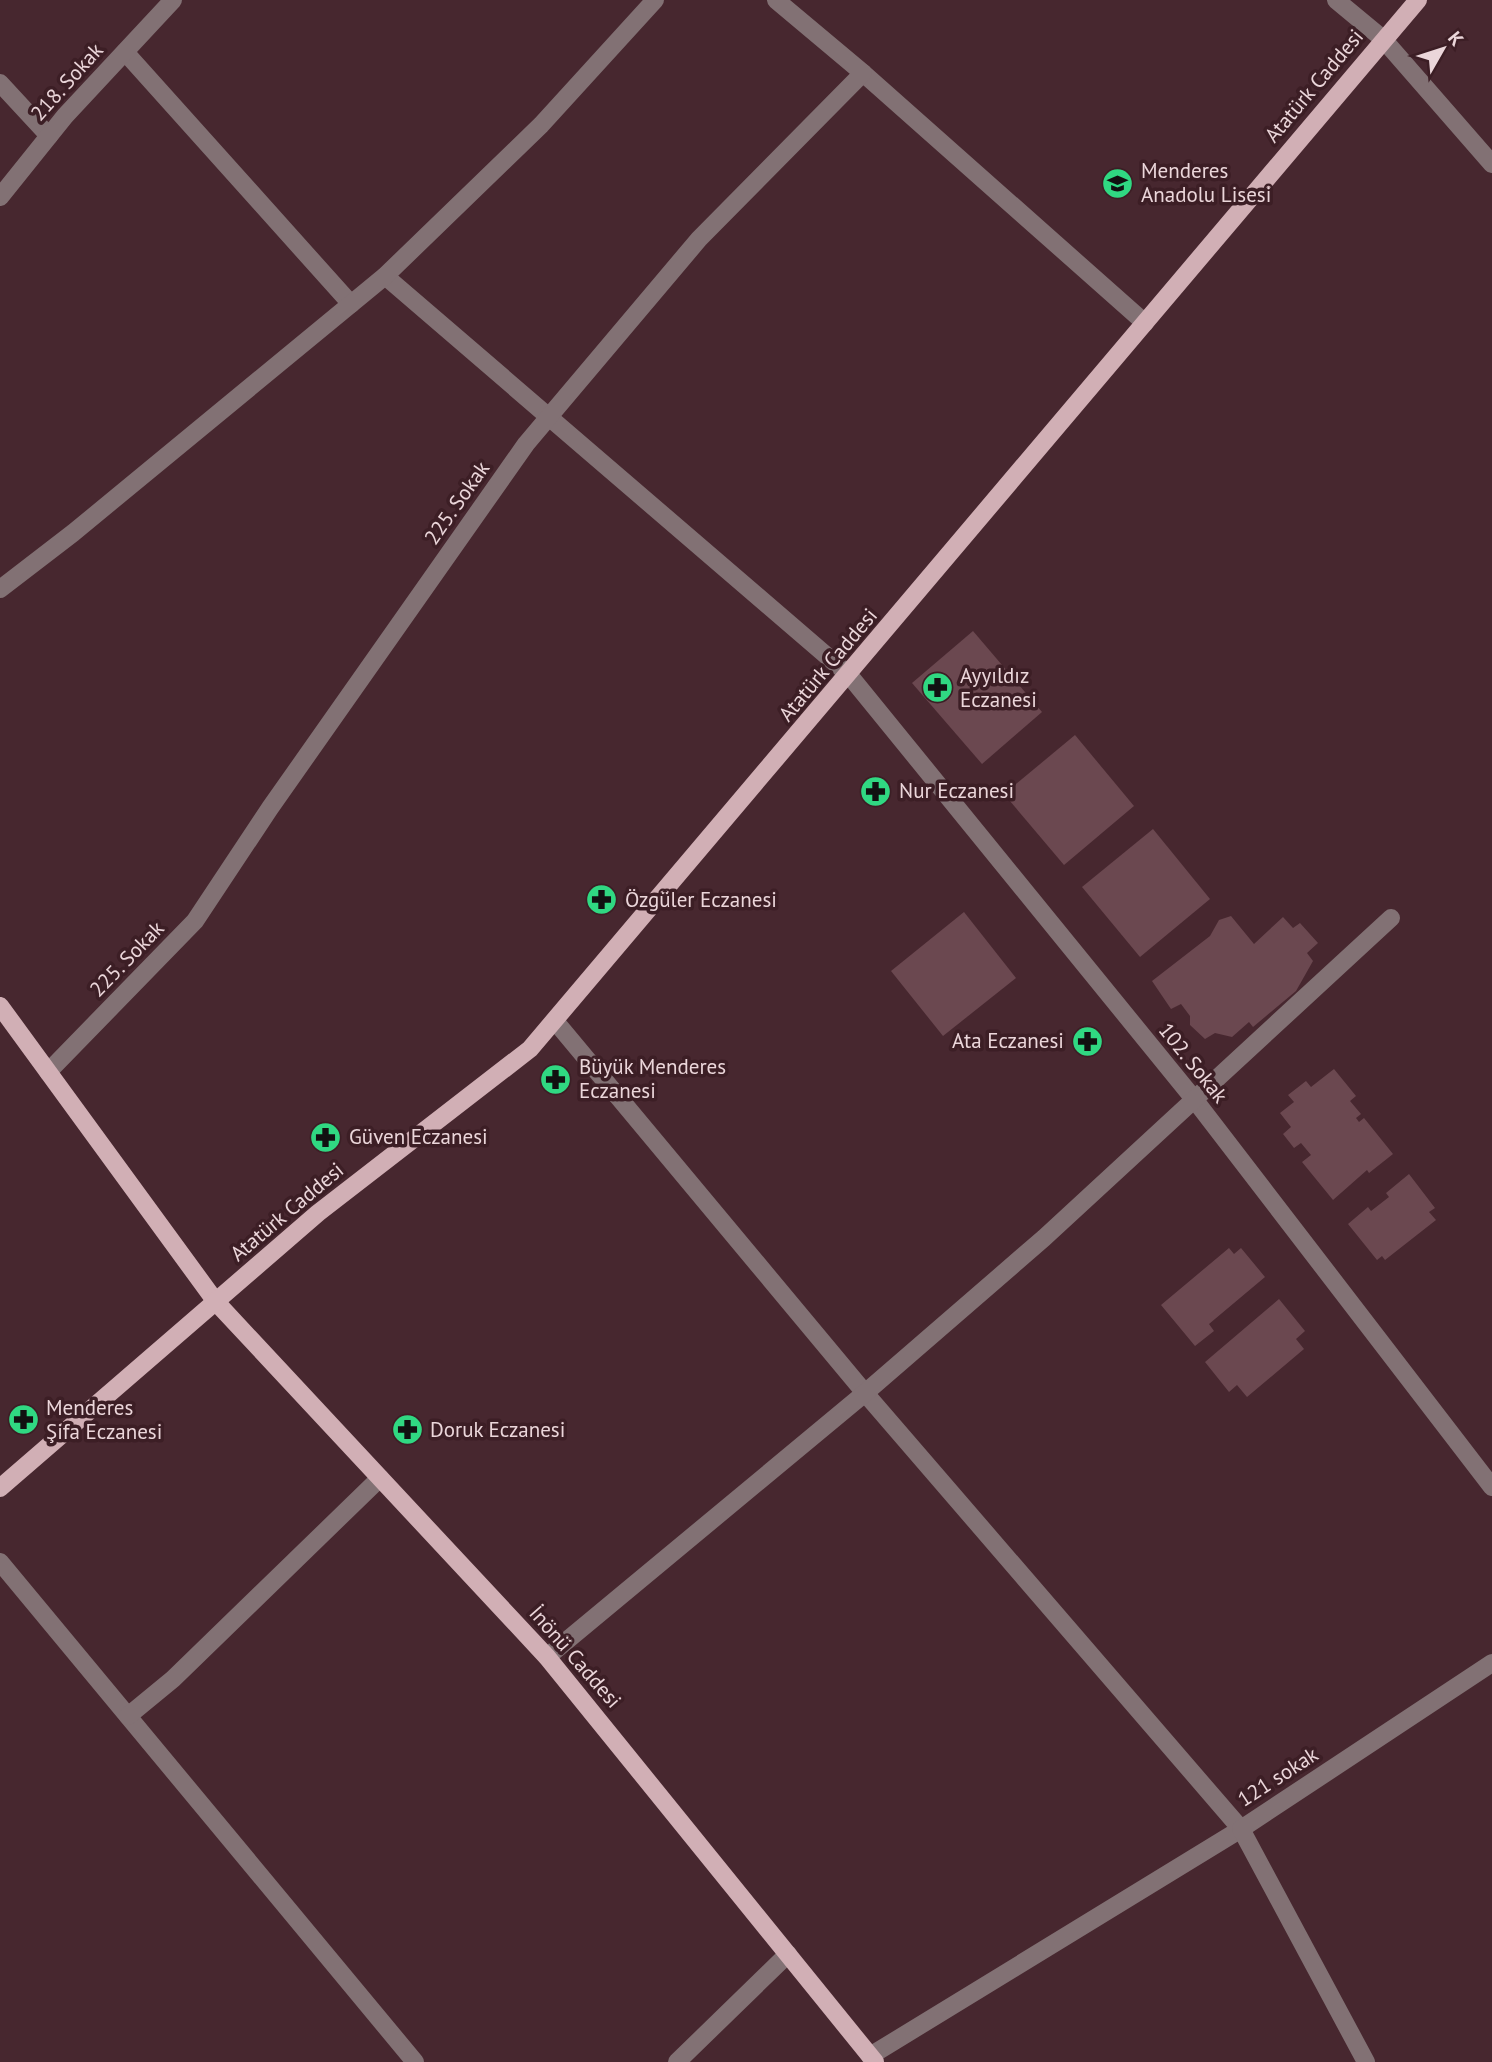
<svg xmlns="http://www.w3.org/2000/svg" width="1492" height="2062" viewBox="0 0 1492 2062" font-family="'PT Sans',sans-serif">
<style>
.building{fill:#6b4850}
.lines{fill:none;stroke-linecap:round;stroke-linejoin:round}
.minor{stroke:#827174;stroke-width:18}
.major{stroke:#d1afb5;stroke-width:18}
.labels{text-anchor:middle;stroke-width:7;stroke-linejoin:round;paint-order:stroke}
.street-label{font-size:21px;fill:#ebd6da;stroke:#3c1e25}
.poi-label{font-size:21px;fill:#ebd6da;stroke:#3c1e25;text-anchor:start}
</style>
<rect width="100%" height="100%" fill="#47272f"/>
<g class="building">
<polygon points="973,631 1042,712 982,764 912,683"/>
<polygon points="1075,735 1134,806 1064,865 1004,794"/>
<polygon points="1153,829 1210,899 1140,957 1082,887"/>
<polygon points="964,912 1016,978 943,1036 891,971"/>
<polygon points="1231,916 1254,944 1283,917 1293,928 1300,923 1318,943 1307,953 1313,961 1296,991 1253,1027 1249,1022 1232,1037 1215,1033 1205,1039 1190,1025 1190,1016 1181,1004 1171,1009 1152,981 1210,936 1219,920"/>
<polygon points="1334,1069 1356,1096 1350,1101 1361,1114 1356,1118 1359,1122 1364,1118 1393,1154 1369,1173 1367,1170 1333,1200 1302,1162 1311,1155 1301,1143 1294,1148 1283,1134 1291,1127 1280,1113 1294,1102 1288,1095 1306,1081 1311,1087"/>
<polygon points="1409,1174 1435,1208 1429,1212 1436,1220 1385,1260 1382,1256 1377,1260 1348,1224 1368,1207 1371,1211 1389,1197 1386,1193"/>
<polygon points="1229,1248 1234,1254 1241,1248 1265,1277 1209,1324 1214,1331 1195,1346 1161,1305"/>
<polygon points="1279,1299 1305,1331 1296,1339 1304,1349 1247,1397 1237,1385 1229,1392 1205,1362"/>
</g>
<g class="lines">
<g class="minor">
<polyline points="1336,0 1383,39 1492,164"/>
<polyline points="125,52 351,304"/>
<polyline points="863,73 1145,323"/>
<polyline points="0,83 49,136"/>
<polyline points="0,197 65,116 173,0"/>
<polyline points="385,276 849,675 1194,1099 1492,1487"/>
<polyline points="0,589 73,533 385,276 541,125 655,0"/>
<polyline points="555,1021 865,1393 1241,1829 870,2056"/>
<polyline points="48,1072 195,921 270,808 526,444 699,239 863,73 776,0"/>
<polyline points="0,1562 415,2062"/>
<polyline points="547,1657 865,1393 1044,1238 1391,918"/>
<polyline points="128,1716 173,1679 380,1478"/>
<polyline points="677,2062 788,1954"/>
<polyline points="1366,2062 1241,1829 1492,1663"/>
</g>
<g class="major">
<polyline points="0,1006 216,1302 547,1657 875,2062"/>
<polyline points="0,1488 318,1213 530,1049 1418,0"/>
</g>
</g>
<defs>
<symbol id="school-disc" viewBox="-11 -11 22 22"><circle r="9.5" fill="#30d882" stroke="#3c1e25"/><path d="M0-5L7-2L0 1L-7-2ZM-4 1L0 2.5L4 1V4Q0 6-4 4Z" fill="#111"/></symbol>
<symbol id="pharmacy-disc" viewBox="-11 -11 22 22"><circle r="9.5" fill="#30d882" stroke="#3c1e25"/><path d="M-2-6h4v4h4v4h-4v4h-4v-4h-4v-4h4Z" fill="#111"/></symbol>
</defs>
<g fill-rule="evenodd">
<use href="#school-disc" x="1100" y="166" width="35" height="35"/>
<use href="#pharmacy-disc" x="920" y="670" width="35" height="35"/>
<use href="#pharmacy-disc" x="858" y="774" width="35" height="35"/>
<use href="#pharmacy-disc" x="584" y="882" width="35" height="35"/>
<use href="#pharmacy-disc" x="1070" y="1024" width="35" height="35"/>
<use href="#pharmacy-disc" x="538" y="1062" width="35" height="35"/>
<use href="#pharmacy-disc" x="308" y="1120" width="35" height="35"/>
<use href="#pharmacy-disc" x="6" y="1402" width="35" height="35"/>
<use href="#pharmacy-disc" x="390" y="1412" width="35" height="35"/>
</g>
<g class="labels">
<g class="street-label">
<text transform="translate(67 82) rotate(-48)" y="7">218. Sokak</text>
<text transform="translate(1314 86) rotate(-50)" y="7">Atatürk Caddesi</text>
<text transform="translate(457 503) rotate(-55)" y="7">225. Sokak</text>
<text transform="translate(828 665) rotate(-50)" y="7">Atatürk Caddesi</text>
<text transform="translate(127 959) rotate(-46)" y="7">225. Sokak</text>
<text transform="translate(1193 1063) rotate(51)" y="7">102. Sokak</text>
<text transform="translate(287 1212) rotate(-40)" y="7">Atatürk Caddesi</text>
<text transform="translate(575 1657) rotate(49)" y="7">İnönü Caddesi</text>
<text transform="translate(1278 1777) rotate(-33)" y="7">121 sokak</text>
</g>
<g class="poi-label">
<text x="1141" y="178">Menderes<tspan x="1141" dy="24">Anadolu Lisesi</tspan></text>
<text x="960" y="683">Ayyıldız<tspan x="960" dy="24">Eczanesi</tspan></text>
<text x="899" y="798">Nur Eczanesi</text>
<text x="625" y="907">Özgüler Eczanesi</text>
<text x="1064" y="1048" text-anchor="end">Ata Eczanesi</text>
<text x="579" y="1074">Büyük Menderes<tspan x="579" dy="24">Eczanesi</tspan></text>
<text x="349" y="1144">Güven Eczanesi</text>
<text x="46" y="1415">Menderes<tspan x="46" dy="24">Şifa Eczanesi</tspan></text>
<text x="430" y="1437">Doruk Eczanesi</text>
</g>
</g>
<g transform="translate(1443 49) rotate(51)" stroke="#3c1e25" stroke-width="5" paint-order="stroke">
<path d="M0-5L12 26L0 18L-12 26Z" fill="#ebd6da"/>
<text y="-10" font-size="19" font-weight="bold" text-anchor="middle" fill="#ebd6da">K</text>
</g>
</svg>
